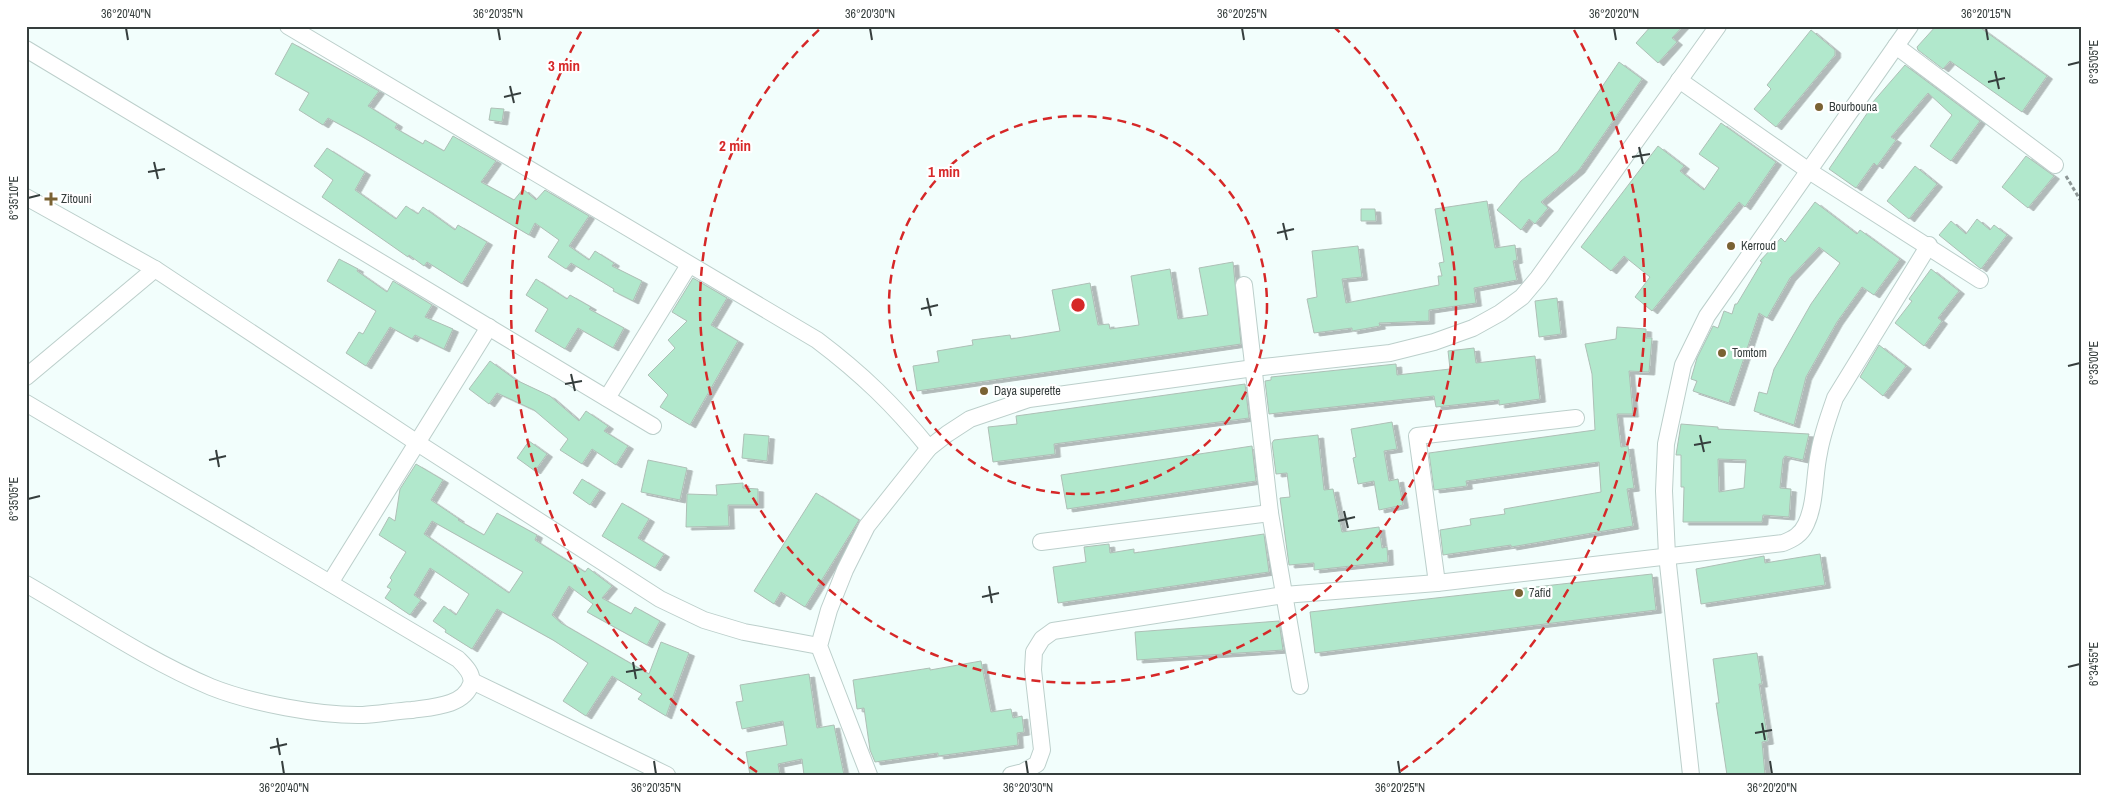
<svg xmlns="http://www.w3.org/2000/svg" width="2108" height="801" viewBox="0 0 2108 801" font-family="'Archivo Narrow',sans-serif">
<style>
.building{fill:#b1e8cc;stroke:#aebfb6;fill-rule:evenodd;filter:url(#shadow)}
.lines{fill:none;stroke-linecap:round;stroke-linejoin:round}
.minor-casing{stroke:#bccfcb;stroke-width:18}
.path{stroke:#8d9796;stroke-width:3;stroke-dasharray:4 2.5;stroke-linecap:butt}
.minor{stroke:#fff;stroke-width:16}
.ticks{fill:none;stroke:#363e3d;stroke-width:2}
.ring{fill:none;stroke:#d62828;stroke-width:2.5;stroke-dasharray:9 6}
.poi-dot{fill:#7a6233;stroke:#fff;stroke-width:2}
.labels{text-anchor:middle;stroke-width:4.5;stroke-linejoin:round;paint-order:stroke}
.poi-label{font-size:12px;fill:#363e3d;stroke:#fff;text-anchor:start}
.centre{fill:#d62828;stroke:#fff;stroke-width:2.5}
.ring-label{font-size:15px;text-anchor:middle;font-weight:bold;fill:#d62828;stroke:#fff;stroke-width:4.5;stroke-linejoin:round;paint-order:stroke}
.neatline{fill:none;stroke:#363e3d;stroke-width:2}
.ticks-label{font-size:12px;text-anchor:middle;fill:#363e3d}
</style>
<defs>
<filter id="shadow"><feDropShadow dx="5.5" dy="3" stdDeviation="0" flood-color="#0004"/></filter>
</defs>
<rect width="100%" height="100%" fill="#f2fefc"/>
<g class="building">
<polygon points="1651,26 1683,26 1672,38 1677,42 1658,63 1636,43"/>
<polygon points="1936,26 1978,26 2047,76 2022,112 1950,61 1943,69 1918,50 1917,47"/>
<polygon points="1811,30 1835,50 1835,55 1776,127 1754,109 1771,89 1767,85"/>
<polygon points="292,43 379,91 368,106 397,124 395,128 423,144 425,140 444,151 453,136 496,161 481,182 514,200 523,189 536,200 545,190 589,216 569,246 589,260 595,251 614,263 612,266 642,281 633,301 613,291 614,289 571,263 566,269 548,257 559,240 535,223 529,235 361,136 328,118 323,125 299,110 309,93 275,74"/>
<polygon points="1619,62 1642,79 1579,170 1541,202 1548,208 1535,224 1529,219 1521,230 1497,210 1521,181 1558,151"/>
<polygon points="1905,65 1980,121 1951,161 1930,146 1952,115 1928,93 1891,137 1896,140 1877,166 1874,163 1856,188 1829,169 1868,112 1866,110"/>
<polygon points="491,108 504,109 502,122 489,120"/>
<polygon points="1721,123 1776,162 1745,207 1739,202 1652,311 1635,297 1650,277 1624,256 1611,271 1581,247 1658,146 1684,166 1680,171 1704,190 1719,168 1699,154"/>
<polygon points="327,148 365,172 355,190 396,219 406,206 418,214 423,207 455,230 458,225 487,242 462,284 427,262 424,266 409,255 408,257 322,197 333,180 314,166"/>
<polygon points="2026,156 2054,176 2028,208 2002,187"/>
<polygon points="1915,166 1937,184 1909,219 1887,201"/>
<polygon points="1487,201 1495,248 1515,245 1517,260 1513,261 1517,280 1474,288 1476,303 1429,310 1429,321 1379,323 1380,326 1352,331 1352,328 1314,333 1307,299 1317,297 1312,251 1358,246 1362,277 1342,279 1346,303 1439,285 1438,276 1442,276 1439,263 1444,262 1435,209"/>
<polygon points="1815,202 1857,234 1860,230 1900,259 1874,295 1862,287 1837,322 1806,377 1794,425 1754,411 1759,392 1767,394 1774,369 1811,304 1840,263 1819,247 1790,278 1767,318 1759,313 1729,403 1693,391 1697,381 1691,379 1697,358 1713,326 1718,328 1724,311 1732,314 1735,304 1737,304 1762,262 1760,261 1781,238 1785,242"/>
<polygon points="1361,209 1375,209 1376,221 1361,221"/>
<polygon points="1977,219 1990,230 1994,225 2007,235 1981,269 1939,235 1951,221 1966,234"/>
<polygon points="339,259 358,269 357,271 387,292 393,281 432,305 425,317 453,329 444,349 415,335 412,339 390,327 366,366 346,353 359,332 363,334 376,311 327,281"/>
<polygon points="1233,262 1241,344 917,391 913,366 939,362 937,351 973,345 972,340 1010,335 1011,339 1060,331 1052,290 1090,283 1098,325 1109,324 1110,329 1139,325 1131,276 1170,269 1178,319 1208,315 1199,268"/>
<polygon points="1931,269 1959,291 1938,318 1942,321 1924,346 1895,323 1912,301 1909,299"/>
<polygon points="693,278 727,298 711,325 738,341 690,425 660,407 668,395 648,375 675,348 668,340 687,321 672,312"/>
<polygon points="536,279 567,299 570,295 591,307 589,309 624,328 613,348 578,328 565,349 535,331 548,309 526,295"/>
<polygon points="1557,298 1561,334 1539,337 1535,301"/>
<polygon points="1617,327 1646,329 1646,338 1652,338 1649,372 1629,371 1633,414 1617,414 1621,447 1628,446 1634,488 1627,489 1633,526 1511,547 1511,545 1443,555 1440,530 1471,525 1470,519 1505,514 1504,509 1601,492 1599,462 1466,481 1467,486 1434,490 1429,453 1595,430 1592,374 1585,344 1616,339"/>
<polygon points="1879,345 1906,366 1883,396 1860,377"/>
<polygon points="1474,348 1476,363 1535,356 1540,399 1499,405 1499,400 1436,407 1434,396 1269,414 1265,381 1271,380 1271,377 1396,364 1397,375 1450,369 1448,351"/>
<polygon points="490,361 516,380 550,396 579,421 586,411 608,426 604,431 628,446 616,465 592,449 582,464 560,450 568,439 534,410 497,393 489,404 469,389"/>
<polygon points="1245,384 1249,418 1054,444 1055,454 993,462 988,427 1017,424 1016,416"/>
<polygon points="1392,422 1397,449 1384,451 1389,481 1398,479 1403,505 1379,510 1374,481 1358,484 1353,458 1356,457 1351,429"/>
<path d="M1681,424L1718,427V429L1809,434L1803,460L1785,456L1783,459L1780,488L1791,489L1789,517L1763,515L1762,522H1683L1684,487H1681V455H1676ZM1718,459L1746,460L1744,488L1719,492Z"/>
<polygon points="744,434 769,436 767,461 742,458"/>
<polygon points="1318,435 1324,490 1333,489 1342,532 1379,527 1382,548 1387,547 1388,562 1314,570 1314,563 1289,565 1280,498 1290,497 1287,473 1276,474 1272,443 1274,440"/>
<polygon points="529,441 547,454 535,471 517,458"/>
<polygon points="1252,446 1256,481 1067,509 1061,475"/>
<polygon points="648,460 687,468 680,500 641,492"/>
<path d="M416,464L443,480L431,500L459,519L458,520L484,535L497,513L537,535L535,540L585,572L588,568L612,586L602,598L631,614L635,607L660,621L647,645L587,612L593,604L569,586L552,615L561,623L649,674L661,642L689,653L666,716L638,699L642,694L612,676L586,716L563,701L588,663L553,640L497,609L472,649L445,632L446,630L433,621L444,606L456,615L469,594L430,568L414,595L421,600L410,615L385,598L391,589L387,587L392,580L390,578L406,552L379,535L389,517L395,521L400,489ZM432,521L523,572L509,593L424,534Z"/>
<polygon points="582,479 600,490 590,505 573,493"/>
<polygon points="743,483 743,488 758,489 758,505 728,505 729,526 686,527 687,494 717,495 716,485"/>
<polygon points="816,493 859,520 805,607 781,592 774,604 754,591"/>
<polygon points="622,503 649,519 638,538 664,554 655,568 602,536"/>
<polygon points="1264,534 1269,572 1058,603 1053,567 1086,562 1084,547 1109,544 1110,553 1134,549 1134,553"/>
<polygon points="1820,554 1825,585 1701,604 1696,569 1764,556 1765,563"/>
<polygon points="1652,574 1656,610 1315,653 1310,612"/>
<polygon points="1279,621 1283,650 1137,660 1135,632"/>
<polygon points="1757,653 1762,684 1759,684 1768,741 1762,742 1765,775 1727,775 1716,703 1719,703 1713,659"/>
<polygon points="981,661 991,712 1011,709 1013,718 1022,716 1024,732 1017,733 1018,745 938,756 938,753 875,762 870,750 864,708 857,709 853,680 930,668 930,670"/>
<polygon points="809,674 817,728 834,725 844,775 804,775 802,759 778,764 780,775 750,775 746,752 787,745 783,721 742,729 736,702 743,701 740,685"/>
</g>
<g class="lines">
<defs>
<g id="minor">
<path d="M288,26L817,340C862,374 894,405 929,448"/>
<polyline points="1896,46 2055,165"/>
<polyline points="26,49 653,426"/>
<polyline points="1679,80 1809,171 1980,280"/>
<polyline points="26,197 155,269 416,442 660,599 704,620 744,632 819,646"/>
<polyline points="1244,285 1270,513 1300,686"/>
<polyline points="26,377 155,269"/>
<polyline points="607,398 689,265"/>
<path d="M26,403L458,659C464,665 474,674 471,684C464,706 432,707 412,710C396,711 379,714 363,715C320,716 251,703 211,687C147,660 87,619 26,584"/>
<polyline points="1041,542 1270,513"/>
<polyline points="330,583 489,327"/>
<polyline points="1437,583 1417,436 1576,418"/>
<polyline points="472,681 667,775"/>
<polyline points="869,775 819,646 829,610 845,570 867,526 929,448 947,434 970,419 1029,399 1254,368 1390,353 1434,342 1473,328 1500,313 1522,297 1538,278 1718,26"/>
<path d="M1011,775L1023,772L1037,764L1042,750L1033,670L1034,652L1042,639L1053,631L1284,595L1437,583L1783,543C1793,539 1801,535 1806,524C1816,503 1814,475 1819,453C1822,434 1829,416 1835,398L1929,245"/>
<polyline points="1691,775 1667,555 1664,491 1666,444 1683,365 1707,316 1910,26"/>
</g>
</defs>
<use href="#minor" class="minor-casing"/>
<polyline class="path" points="2066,176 2082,203"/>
<use href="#minor" class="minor"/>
</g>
<path class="ticks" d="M126,28L128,40M498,28L500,40M870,28L872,40M1242,28L1244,40M1614,28L1616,40M1986,28L1988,40M2068,65L2080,62M1995,71L1999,89M1988,82L2005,78M510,86L514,103M504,97L521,93M1639,147L1643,164M1632,157L1650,154M154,162L158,179M148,172L165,169M28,198L40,195M1283,223L1287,240M1277,233L1294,229M927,298L931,316M921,309L938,305M2068,366L2080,363M571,374L575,391M565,384L582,381M1700,435L1704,452M1694,445L1711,442M216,450L219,467M209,460L226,456M28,499L40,496M1344,511L1348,528M1338,521L1355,517M989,586L992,603M982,597L999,593M633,662L636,679M2068,667L2080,664M626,672L643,669M1762,723L1765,740M1755,733L1772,730M277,738L280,755M270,748L287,744M282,761L284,774M654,761L656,774M1026,761L1028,774M1398,761L1400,774M1770,761L1772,774"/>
<g class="ring">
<circle cx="1078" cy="305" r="189"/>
<path d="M1333 26A378 378 0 1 1 823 26"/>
<path d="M757 772A567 567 0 0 1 582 30M1574 30A567 567 0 0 1 1399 772"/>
</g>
<g class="poi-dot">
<circle cx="1819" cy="107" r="5"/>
<path d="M48.5 191.5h5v5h5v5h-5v5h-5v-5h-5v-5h5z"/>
<circle cx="1731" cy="246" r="5"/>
<circle cx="1722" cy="353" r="5"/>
<circle cx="984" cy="391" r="5"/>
<circle cx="1519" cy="593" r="5"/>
</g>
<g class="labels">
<g class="poi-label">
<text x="1829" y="111">Bourbouna</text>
<text x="61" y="203">Zitouni</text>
<text x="1741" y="250">Kerroud</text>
<text x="1732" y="357">Tomtom</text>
<text x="994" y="395">Daya superette</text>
<text x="1529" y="597">7afid</text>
</g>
</g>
<circle cx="1078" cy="305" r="8" class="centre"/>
<g class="ring-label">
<text x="564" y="71">3 min</text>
<text x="735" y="151">2 min</text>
<text x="944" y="177">1 min</text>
</g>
<rect width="2108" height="801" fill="none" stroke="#ffffff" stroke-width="55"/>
<rect x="28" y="28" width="2052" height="746" class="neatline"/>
<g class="ticks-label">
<text x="126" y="18">36°20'40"N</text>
<text x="498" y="18">36°20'35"N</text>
<text x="870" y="18">36°20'30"N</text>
<text x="1242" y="18">36°20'25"N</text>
<text x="1614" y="18">36°20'20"N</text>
<text x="1986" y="18">36°20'15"N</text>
<text transform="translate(2094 62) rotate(-90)" y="4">6°35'05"E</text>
<text transform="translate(14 198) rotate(-90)" y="4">6°35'10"E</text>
<text transform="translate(2094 363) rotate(-90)" y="4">6°35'00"E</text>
<text transform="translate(14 499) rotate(-90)" y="4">6°35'05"E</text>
<text transform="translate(2094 664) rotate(-90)" y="4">6°34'55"E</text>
<text x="284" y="792">36°20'40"N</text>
<text x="656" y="792">36°20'35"N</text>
<text x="1028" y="792">36°20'30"N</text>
<text x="1400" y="792">36°20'25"N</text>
<text x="1772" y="792">36°20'20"N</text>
</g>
</svg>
